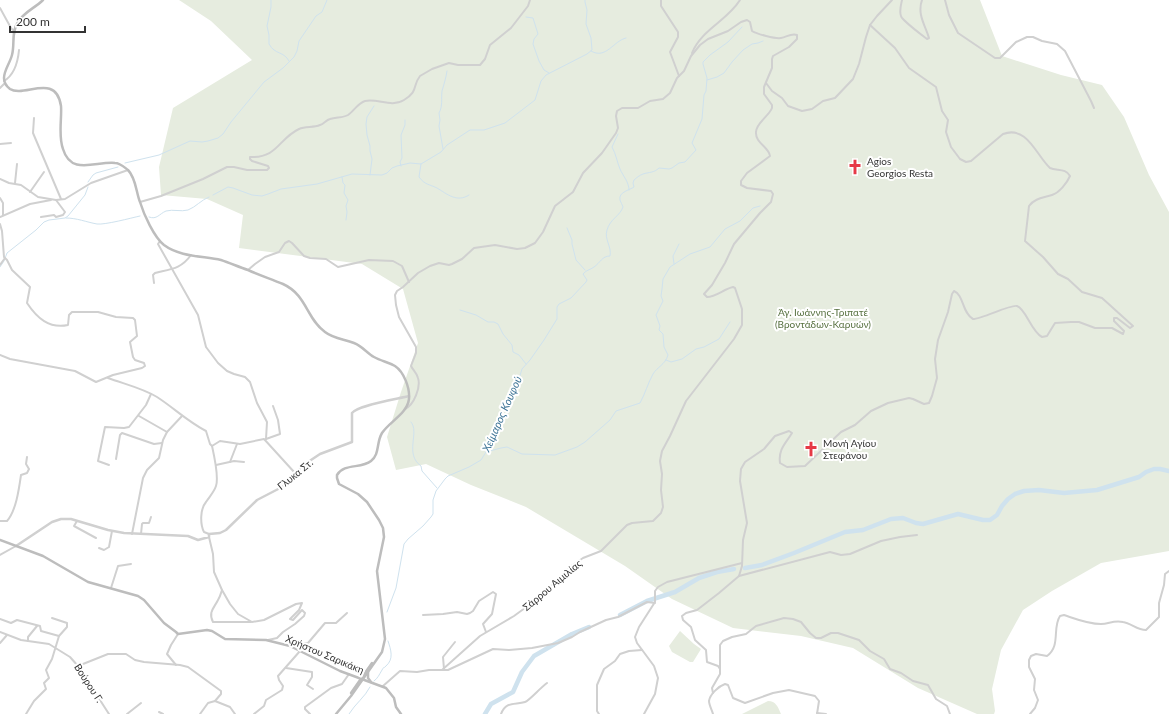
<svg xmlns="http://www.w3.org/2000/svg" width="1169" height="714" viewBox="0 0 1169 714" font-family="Lato,sans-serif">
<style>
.green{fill:#e6ecdf}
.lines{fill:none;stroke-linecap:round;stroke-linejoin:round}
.stream{stroke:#cfe2ee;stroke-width:1}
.river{stroke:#cfe2ee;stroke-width:4.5}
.minor{stroke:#d0d0d0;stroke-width:2}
.tertiary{stroke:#d0d0d0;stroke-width:2.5}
.secondary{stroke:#bdbdbd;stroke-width:2.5}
.labels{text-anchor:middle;stroke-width:4;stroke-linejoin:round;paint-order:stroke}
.poi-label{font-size:10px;fill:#333;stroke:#fff;text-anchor:start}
.park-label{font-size:10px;fill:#56703f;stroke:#fff}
.street-label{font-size:10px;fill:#333;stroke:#fff}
.water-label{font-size:11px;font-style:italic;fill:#3f7597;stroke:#fff}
</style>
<rect width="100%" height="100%" fill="#fff"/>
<g class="green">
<polygon points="179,0 980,0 1002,56 1061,75 1102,85 1124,117 1149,175 1169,212 1169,551 1101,563 1052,591 1023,610 1001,650 992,689 995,711 994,714 977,714 918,688 853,648 801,636 733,628 672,599 625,566 526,507 471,485 426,464 396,470 387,437 401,392 418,343 403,289 362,264 239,248 243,215 207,199 161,195 159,167 173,108 252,60 211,21"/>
<polygon points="680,631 694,644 701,649 693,662 690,662 672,652 669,646"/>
<path d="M768,701C776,701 778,707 781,714H742Z"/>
</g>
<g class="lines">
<g class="stream">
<path d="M271,0V7L267,26L269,35V44C275,55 284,51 289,61"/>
<polyline points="526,17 533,18 538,34 534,39 533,44 539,61 544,70 549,73"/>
<path d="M591,51C606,60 613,41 626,38"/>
<polyline points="707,80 717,77 724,73 732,62 743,50 752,44 758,43 763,41"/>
<path d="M618,134L612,147C616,154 617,162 620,169C623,176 629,182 629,190"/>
<path d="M443,149L439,126L440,120L439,113C443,106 441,99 442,91C444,84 446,78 447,71"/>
<polyline points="125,163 159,155 190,141 202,142 208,141 218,138 223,134 231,122 264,82 283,68 294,57 297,51 299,41 316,16 322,12 327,0"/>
<path d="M421,164L419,177C425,185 429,184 437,188C447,194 457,203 469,195"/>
<polyline points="401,166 400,162 402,158 401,135 405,125 405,120"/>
<polyline points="370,175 372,159 370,151 370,146 367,135 366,124 367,117 374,106"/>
<polyline points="342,177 343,183 345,185 344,193 348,200 346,206 347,212 346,220"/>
<polyline points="88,182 93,175 96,173 118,167"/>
<polyline points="213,195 228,187 233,188 252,195 262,196 268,194 281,189 317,184 352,174 382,175 387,173 392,168 397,166 410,163 421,164 441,152 447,145 470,130 484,130 505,123 535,100 541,81 546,75 587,54 592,50 591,38 586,24 587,10 585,2 585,0"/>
<path d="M149,217C157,220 159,214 166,211C173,209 181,212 188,210C196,207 201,200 209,197"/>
<path d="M66,218C77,218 86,222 97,224C105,225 131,218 140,216"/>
<polyline points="567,228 572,240 572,244 576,260 585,270"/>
<polyline points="674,264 673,256 679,244"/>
<polyline points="0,267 4,261 7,253 36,230 44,222 49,220 65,218 68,216 85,195 88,187"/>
<polyline points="460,310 476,315 488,322 494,322 498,324 503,334 512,345 513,352 519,355 526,364"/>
<polyline points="666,360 671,362 682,359 696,349 704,347 719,339 730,322"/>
<path d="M411,422C420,432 404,454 421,466L422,471L437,488"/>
<path d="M486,452L501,448L507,447L522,454L555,455L577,447L585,442L610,420L616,411L640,403C645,394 648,383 653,374C657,367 665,365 668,355L664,347L663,334L659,330L660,326L656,315L663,301L661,296L662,289L663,279L670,267L690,254L710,247L725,229L740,221L753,208L760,206"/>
<path d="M387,612L396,588L404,544L408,539L423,526L431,517L433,514V500L436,491L445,479L448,476L469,467L481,460L486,452L490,439L500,422L501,413L504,406L514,391L517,385L522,369L530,360L544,340L557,319V307L559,304L571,298L586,282L587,280L583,274C586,270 590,270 594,267C600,263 602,256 610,256C612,247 604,239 607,230C610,219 620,216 623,207C622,204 621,203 620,200C618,192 630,190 634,187L633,183L634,180C636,178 640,175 643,174C649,172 654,173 659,168L669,169L672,168L679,163L685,162L696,150L692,143L702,119L704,95L706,91L707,78L703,64V62L710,55L728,42L742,27"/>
<path d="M374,681C378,678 379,675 382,670C385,665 382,670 386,666C394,659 391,650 388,641"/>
<path d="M349,714C355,704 365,697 370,687"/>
</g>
<g class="river">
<polyline points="745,568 762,565 794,553 845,532 863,530 891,519 903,518 916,523 923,524 958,514 983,520 990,520 997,515 1002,506 1008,499 1015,494 1024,491 1039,490 1064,493 1097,490 1139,477 1146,472 1154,469 1160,469 1169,471"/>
<polyline points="620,615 647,601 675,592 699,578 717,572 734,569"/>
<polyline points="485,714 491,704 513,692 522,672 534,656 572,634 589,627"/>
</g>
<g class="minor">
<polyline points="661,0 661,6 678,32 678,37 670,52 679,76"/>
<path d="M902,0C901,5 899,11 901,16C901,19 923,36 927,39L929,38C925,25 917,14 922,0"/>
<polyline points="945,0 949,15 958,33 995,58 1000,58 1016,42 1027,37 1033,37 1042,41 1057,44 1065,51 1091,101 1094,108"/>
<polyline points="0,8 11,28 14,31"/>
<path d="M692,53C701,30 727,21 740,0"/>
<path d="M4,81C14,75 18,61 19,50"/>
<polyline points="766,83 772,91 782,98 788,106 802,111 812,109 823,101 835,98 853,79 859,64 866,37 870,25 877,16 892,0"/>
<polyline points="0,88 5,83"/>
<polyline points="34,118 33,133 61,199"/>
<polyline points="0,144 11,143"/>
<polyline points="0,179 9,183 21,185 38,197 56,200 65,199 91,183 128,170"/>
<polyline points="15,183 17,164"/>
<polyline points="30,192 44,172"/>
<polyline points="0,198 3,203 3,215"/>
<path d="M140,202L161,196L203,179L227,167H234L247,170H267L269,168L268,166L252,161L250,159V157C278,158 278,139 299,129C306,126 313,128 320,125C324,124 326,120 330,119C336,117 343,118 348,115C354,111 358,103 365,101C378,98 391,108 404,100C419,91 412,86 420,76L432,69L449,63L458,65H480L485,59L490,45L511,28L528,6L530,0"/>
<polyline points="0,217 30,204 51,200"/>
<polyline points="41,217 54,215 56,217 63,215 65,212 56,200"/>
<path d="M0,224L2,231L4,257L7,260L12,270L30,287L27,303C37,318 49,329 68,325L69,315L72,312H98L116,317L133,318L135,320L137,336L130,342L133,357L135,360L144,363L145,366L142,368L113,375L96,382L75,371L10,359L0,355"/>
<polyline points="160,241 158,244 198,315 206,347 218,363 227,371 234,374 245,377 250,382 257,403 267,422 266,439"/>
<polyline points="0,265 5,258"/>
<polyline points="248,270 255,264 265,257 279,252 285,243 289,241 292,243 304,256 310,258 326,259 338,267 369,260 393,261 402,266 409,282"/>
<path d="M154,283L153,275L155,273C171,269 181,269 191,255"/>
<path d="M108,378C124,384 142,388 157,397C174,408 187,421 206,431L210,444L212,446L220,441L240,444L264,439L295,473"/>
<path d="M405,409C414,405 421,387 418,378C417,373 413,370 411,366L416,353V347L399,317L396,305L395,295L397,291L403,287L418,273L430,266L439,263L449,265L452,264L462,259L474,248L495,245L517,249L525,248L535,243L543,232L555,206L573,192L583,173L602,153L616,133L618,128L616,116L617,111L622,108H638L650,101L663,99L670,93L677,78L684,71L691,56L700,45L708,39L728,31L741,22L747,20L750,22L752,31C757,34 775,39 781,38C787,37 791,33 797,35V39L789,47L773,56L772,59V68L764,87V94L772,105V108C769,116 756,123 756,132C755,143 769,147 770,156L747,173L741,181V185L747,188L771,191L773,194L771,202L760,213L734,244L725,263L712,285L704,294L707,297C716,297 724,289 733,287L735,288L742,309V325L734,339L686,401L670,436L662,451L660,461L662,474L661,490L663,507L661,513L653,521L632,523L627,525L601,551L583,558L570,567L540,597L514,616L480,636L442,670"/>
<polyline points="139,416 167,432"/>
<polyline points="266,439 280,434 278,420 273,406"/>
<polyline points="116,459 120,435 122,433 154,444 162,443"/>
<polyline points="230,462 237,444"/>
<polyline points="109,465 98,461 105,427 124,428 129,427 146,405 151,394"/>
<polyline points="216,465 234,461 244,462"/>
<path d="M0,521H7C16,511 19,489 21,475L27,473L29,469L26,464L27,457"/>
<polyline points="77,521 74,526 96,538"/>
<polyline points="132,534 143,478 147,470 159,458 163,440 167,432 182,416"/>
<polyline points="141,534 142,524 143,523 149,523 151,517"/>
<path d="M209,534L204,532C200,524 200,509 206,502C210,496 214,492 216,486C219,477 214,455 212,446"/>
<polyline points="209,537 213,554 214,572 222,590 230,604 238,614 252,622 264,620 296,604 302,603 299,610 290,619 293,620 302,610 305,613 304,616 295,624 283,632 277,638 268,640"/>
<polyline points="99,548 104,550 109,547 112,531"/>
<polyline points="0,555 16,546"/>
<polyline points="739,576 830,552 841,555 850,554 881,541 900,537 917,535"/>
<polyline points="111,588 118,566 131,564"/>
<path d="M222,590C221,593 220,597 218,600C214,608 208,612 213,622H251"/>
<polyline points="423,615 443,614 457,612 467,614 470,613 473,611 479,601 493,592 496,594 492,614 483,624 486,632"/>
<polyline points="0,619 11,623 17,620 40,626 41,631 59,636"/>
<polyline points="0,632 21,640 49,644 70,657 78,666 109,714"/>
<polyline points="28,641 28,637 37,626"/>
<polyline points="0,643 7,635"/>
<polyline points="290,646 308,643 325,623 336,623 347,613"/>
<polyline points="176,665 167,654 171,645 178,634"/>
<polyline points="78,666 108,654 126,654 135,660 144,662 180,665 188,667 221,691 221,694 215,701"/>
<polyline points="286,668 312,672 312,677 307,685 313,689"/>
<polyline points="444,669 443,657 455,642"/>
<path d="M720,669L718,666L707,662L706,650L695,640L691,627L683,620L682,616L686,613L697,610L719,593L739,576L742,566L743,540L747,523L740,481L741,469L745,462L764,449L775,436L789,431L792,433C786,443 778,449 780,463L787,467L805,466L841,432L855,425L871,411L888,403L909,398L913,399L924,404L929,403L932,396L937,378L935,359L938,340L948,312L952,294L954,291C964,295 962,313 973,319C982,319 1011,304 1017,306C1026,309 1031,331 1042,337L1047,336L1055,323L1071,322H1079L1095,328H1112L1123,334L1124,331L1114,321V318H1117L1130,328L1133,326L1102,298L1082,292L1068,279L1058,274L1043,257L1025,241L1029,206C1035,198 1043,198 1052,195C1059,193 1067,183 1070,176C1066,168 1057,171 1050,168C1036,155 1027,125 1003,134L971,161L966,162L960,159L951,147L946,132L948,120L942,111L936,87L909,68L895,48L870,25"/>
<polyline points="383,686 400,671 417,672 429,670 448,670 493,649 509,650 532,648 558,643 572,637 580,632 606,620 618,617 647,602 655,603"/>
<polyline points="713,693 712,688 720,674 720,645 723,641 732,637 746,634 756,626 784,618 793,619 801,622 810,633 816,638 821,638 831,633 838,633 859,640 870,651 884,659 890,669 901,673 913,681 928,685 936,699 947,706 950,714"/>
<polyline points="159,712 163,714"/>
<polyline points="817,713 826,714"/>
<polyline points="26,714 34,701 46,689 44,683 49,678 46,670 52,659 59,636 67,627 67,623 52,618"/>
<polyline points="127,714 141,703"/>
<polyline points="200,714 208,703 215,701 230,707 235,714"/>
<polyline points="254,714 264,706 266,700 282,690 283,686 279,680 278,676 300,651"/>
<polyline points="310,714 305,709 305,707 331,688 342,684 349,674"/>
<path d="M501,714C506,701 515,705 525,702C529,701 541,687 547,683"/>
<polyline points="599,714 597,711 597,685 604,669 615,661 620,654 629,651 642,650"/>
<polyline points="644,714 655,694 658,678 654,666 637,643 635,637 639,627 655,602 655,591 658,587 667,582 742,563"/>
<path d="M713,714C712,710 709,705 709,701C710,694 719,686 725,684L728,685L733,698L745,703L773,693L789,690L815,696L819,701L817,714"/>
<path d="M1030,714L1035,708L1038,700L1034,690L1035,679L1029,667V660L1031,656L1036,654L1047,656C1061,646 1052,628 1060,616L1064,615C1076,619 1088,624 1101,624C1109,624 1113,620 1123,622C1131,623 1137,630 1146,630L1159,617V603L1164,585L1165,574L1169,571"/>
</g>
<path class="tertiary" d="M16,546L52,522L61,519H71L108,530L124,533L188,536L198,540L209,537V534L220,533L226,530L257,500L284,486L302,466L320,454L352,442V413C358,405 397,399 409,396"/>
<g class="secondary">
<path d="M43,0C35,8 24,12 18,22C11,32 15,44 12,55C10,63 4,70 4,78C4,83 6,86 10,89C24,98 56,72 61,106C62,119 58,136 63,149C71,176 96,161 115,163C120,163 124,167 128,170C136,178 136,192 140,202C144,215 154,237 164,245C180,257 203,256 221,260C230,263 239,267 248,270C259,275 271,279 283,284C307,295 306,318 325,332C334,339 344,339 354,343C362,346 367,353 374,357C381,361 388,362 395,366C404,372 410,388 409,399C407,414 390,421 382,433C376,443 380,454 371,461C361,469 344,463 337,475V478L339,484L358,494L367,502L379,520L383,528L384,537L377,571L385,639L382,652L351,696L336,714"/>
<polyline points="0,540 43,556 88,582 138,596 144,600 164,623 176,632 178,634 207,630 212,631 225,639 266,640 290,646 340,671 386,688 394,698 396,707 401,714"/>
<polyline points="368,672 368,678 371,682"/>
<polyline points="351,693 372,663"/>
</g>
</g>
<defs>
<symbol id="church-bare" viewBox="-9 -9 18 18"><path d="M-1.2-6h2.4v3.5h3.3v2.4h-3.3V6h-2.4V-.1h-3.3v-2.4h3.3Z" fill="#e63946" stroke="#fff" stroke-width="2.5" paint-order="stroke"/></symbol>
</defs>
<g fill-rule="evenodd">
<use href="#church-bare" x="844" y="156" width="22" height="22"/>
<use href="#church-bare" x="800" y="438" width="22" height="22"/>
</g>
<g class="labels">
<g class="poi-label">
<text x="867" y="165">Agios<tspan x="867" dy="12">Georgios Resta</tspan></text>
<text x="823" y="447">Μονή Αγίου<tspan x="823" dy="12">Στεφάνου</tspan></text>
</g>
<g class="park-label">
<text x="823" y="316">Άγ. Ιωάννης-Τριπατέ<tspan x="823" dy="12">(Βροντάδων-Καρυών)</tspan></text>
</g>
<g class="street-label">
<text transform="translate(295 474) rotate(-39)" y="4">Γλυκα Στ.</text>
<text transform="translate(552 585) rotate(-40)" y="4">Σάρρου Αιμιλίας</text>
<text transform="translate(325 654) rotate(23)" y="4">Χρήστου Σαρικάκη</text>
<text transform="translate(89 683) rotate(57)" y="4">Βούρου Γ.</text>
</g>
<g class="water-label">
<text transform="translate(502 414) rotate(-66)" y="4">Χείμαρος Κουφού</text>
</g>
</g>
<path d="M10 26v6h75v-6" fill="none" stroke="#333333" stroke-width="2"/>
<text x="16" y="26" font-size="12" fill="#333333" stroke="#ffffff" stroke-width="3" paint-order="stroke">200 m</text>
</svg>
